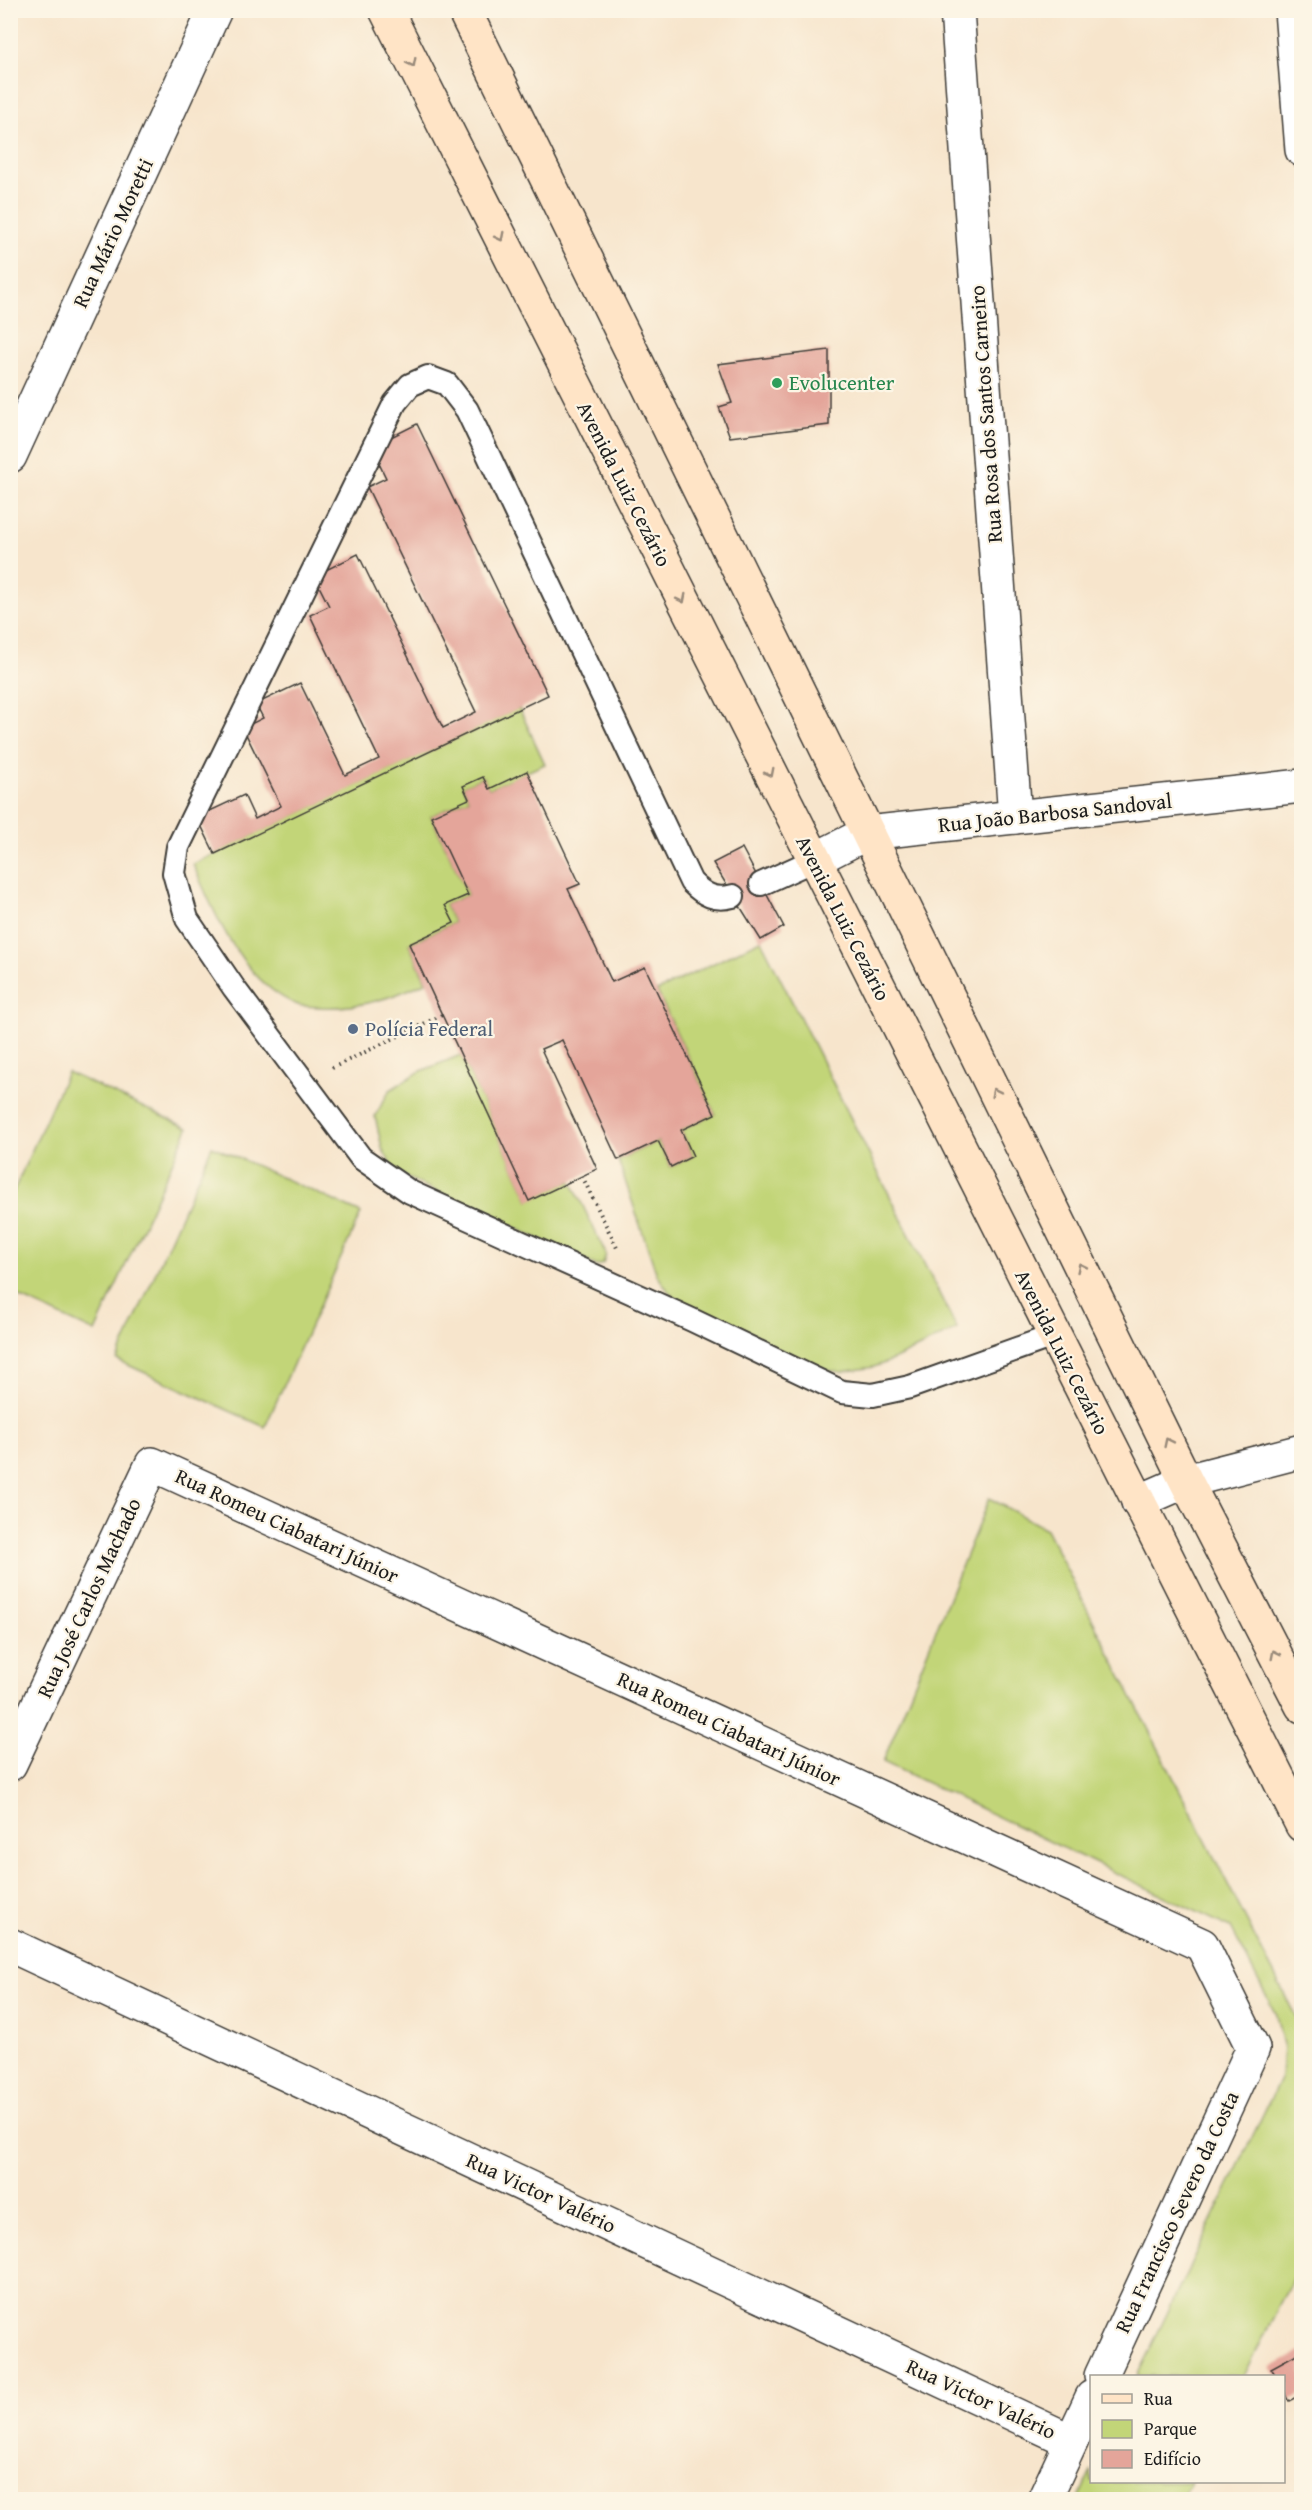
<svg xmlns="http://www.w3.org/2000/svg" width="1312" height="2510" viewBox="0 0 1312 2510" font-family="'Gentium Book Plus',serif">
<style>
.green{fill:#c2d578;stroke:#6f784a;stroke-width:1.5}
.building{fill:#e4a59a}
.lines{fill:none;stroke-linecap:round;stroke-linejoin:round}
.lane-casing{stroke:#3d3a36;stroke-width:26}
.street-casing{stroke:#3d3a36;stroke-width:36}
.secondary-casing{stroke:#3d3a36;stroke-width:36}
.path{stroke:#3d3a36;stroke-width:4;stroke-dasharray:1.5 4.5;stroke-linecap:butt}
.lane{stroke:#fff;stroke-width:22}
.street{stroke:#fff;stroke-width:33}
.secondary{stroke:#ffe4c6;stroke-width:33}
.oneway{stroke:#998a7a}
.leisure-dot{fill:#2e9e5b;stroke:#fcf5e5;stroke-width:2}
.service-dot{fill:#5c6f8a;stroke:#fcf5e5;stroke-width:2}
.labels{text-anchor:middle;stroke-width:4.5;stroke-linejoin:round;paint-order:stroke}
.street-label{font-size:21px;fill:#1c1c1c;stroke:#fcf5e5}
.leisure-label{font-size:21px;fill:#27864d;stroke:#fcf5e5;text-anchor:start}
.service-label{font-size:21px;fill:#4e5e75;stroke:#fcf5e5;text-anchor:start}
</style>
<rect width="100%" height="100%" fill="#fcf5e5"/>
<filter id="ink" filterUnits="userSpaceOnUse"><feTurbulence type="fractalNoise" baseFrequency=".0167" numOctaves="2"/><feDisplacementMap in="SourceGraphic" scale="12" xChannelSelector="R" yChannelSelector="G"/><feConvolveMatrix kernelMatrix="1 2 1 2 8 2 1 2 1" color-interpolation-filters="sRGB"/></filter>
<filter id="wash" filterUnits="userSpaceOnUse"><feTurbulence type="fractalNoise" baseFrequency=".008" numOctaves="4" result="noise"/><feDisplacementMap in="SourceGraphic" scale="24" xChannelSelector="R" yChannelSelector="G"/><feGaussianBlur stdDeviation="1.35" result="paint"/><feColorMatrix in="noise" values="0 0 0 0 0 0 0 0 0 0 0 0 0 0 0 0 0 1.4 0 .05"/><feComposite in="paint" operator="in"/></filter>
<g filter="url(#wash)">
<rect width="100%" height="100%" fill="#f7e5cc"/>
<g class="green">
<path d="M519,708L545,764L489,789L483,777L463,786L469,799L431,816L468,895L445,905L454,923L409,944L426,982C392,998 358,1009 320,1007C313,1006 304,1007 298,1005C244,984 214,914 193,864Z"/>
<polygon points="761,940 957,1329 893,1360 874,1367 841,1372 827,1370 761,1342 682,1304 669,1292 657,1275 618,1160 658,1141 671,1167 693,1156 681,1130 715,1114 657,991"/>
<polygon points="461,1055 529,1200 571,1181 606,1254 603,1264 597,1266 395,1172 382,1148 375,1116 390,1090 419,1072"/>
<polygon points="67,1072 188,1128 95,1332 11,1293 11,1197"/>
<polygon points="212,1146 361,1213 265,1427 117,1360"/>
<polygon points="989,1498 1046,1529 1301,2027 1301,2262 1244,2376 1137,2376 1281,2077 1283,2045 1276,2015 1231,1928 883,1762"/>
<polygon points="1091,2472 1092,2482 1191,2482 1182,2499 1078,2499"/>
</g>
<g id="blocks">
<g class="building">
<polygon points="829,350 829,425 730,437 719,407 732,403 718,364"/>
<polygon points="417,424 548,695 215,854 197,817 244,795 255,819 281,806 243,728 263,718 256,704 300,683 345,775 379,759 310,615 329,606 314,576 358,554 443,728 476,712 367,487 386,478 371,447"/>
<polygon points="527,771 580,884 568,889 612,982 645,967 715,1114 681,1130 693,1156 671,1167 658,1141 618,1160 562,1040 541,1049 597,1169 529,1201 409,944 454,923 445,905 468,895 431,816 469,799 463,786 483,777 489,789"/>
<polygon points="742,848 784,927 761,940 713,863"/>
<polygon points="1302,2351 1302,2394 1289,2401 1284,2391 1284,2376 1276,2376 1271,2368"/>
</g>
</g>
</g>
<g filter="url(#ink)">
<use href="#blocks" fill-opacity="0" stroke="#3d3a36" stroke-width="1.5"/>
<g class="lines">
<defs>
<g id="lane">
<polyline points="761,884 814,860"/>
<path d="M733,896C715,901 704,895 691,882L467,410L447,384L428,377L410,385L395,403L178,847L174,873L187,919L234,988L361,1158L410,1192L692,1320L842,1392L873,1395L910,1387L1053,1336"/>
</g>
<g id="street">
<polyline points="957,10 1015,817"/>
<polyline points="1291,10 1302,150"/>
<polyline points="10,456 215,10"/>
<polyline points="814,860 867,833 1302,786"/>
<polyline points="1138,1502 1186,1481 1302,1451"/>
<polyline points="10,1764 152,1464 1202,1945 1253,2048 1101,2376"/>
<polyline points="10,1945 1071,2441"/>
<polyline points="1044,2500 1092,2397"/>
</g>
<g id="secondary">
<polyline points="386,10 1302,1825"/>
<polyline points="464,10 1186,1481 1302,1706"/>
</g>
</defs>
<use href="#lane" class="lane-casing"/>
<use href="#street" class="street-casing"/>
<use href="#secondary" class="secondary-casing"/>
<g class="path">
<polyline points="332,1068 442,1015"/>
<polyline points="582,1176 618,1250"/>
</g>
<use href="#lane" class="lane"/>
<use href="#street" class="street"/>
<use href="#secondary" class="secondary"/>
</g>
<defs><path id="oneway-chevron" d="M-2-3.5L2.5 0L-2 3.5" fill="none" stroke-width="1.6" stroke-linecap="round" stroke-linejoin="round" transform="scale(1.5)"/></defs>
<g class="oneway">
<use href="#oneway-chevron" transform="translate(412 63) rotate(63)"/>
<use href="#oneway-chevron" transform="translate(500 237) rotate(63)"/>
<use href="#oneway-chevron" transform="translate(682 599) rotate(63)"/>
<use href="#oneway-chevron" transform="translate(770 773) rotate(63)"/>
<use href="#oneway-chevron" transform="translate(995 1092) rotate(-116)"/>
<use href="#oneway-chevron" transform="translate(1081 1267) rotate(-116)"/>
<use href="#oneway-chevron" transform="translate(1168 1442) rotate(-116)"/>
<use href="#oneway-chevron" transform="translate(1275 1654) rotate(-117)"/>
</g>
</g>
<circle class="leisure-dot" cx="777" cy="383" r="6"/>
<circle class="service-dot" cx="353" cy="1029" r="6"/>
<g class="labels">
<g class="street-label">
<text transform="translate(113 233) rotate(-65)" y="7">Rua Mário Moretti</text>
<text transform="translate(986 414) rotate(-94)" y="7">Rua Rosa dos Santos Carneiro</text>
<text transform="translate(624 484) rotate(63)" y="7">Avenida Luiz Cezário</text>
<text transform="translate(1055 813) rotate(-6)" y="7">Rua João Barbosa Sandoval</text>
<text transform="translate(843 918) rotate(63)" y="7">Avenida Luiz Cezário</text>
<text transform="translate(1062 1352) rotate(63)" y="7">Avenida Luiz Cezário</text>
<text transform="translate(287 1526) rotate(25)" y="7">Rua Romeu Ciabatari Júnior</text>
<text transform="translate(89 1598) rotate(-65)" y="7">Rua José Carlos Machado</text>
<text transform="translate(729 1729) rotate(25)" y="7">Rua Romeu Ciabatari Júnior</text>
<text transform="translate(541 2193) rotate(25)" y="7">Rua Victor Valério</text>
<text transform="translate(1177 2212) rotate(-65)" y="7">Rua Francisco Severo da Costa</text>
<text transform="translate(981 2399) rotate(25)" y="7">Rua Victor Valério</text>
</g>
<g class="leisure-label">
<text x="789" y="390">Evolucenter</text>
</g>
<g class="service-label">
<text x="365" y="1036">Polícia Federal</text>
</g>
</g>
<rect width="1312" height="2510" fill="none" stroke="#fcf5e5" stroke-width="36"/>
<rect x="1090" y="2375" width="195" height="108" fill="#fcf5e5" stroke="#a29e95" stroke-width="1.5"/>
<rect x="1102" y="2394" width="30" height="9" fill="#ffe4c6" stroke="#a29e95" stroke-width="1.5"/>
<text x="1144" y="2405" font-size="18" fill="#1c1c1c">Rua</text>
<rect x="1102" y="2420" width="30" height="18" fill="#c2d578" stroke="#a29e95" stroke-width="1.5"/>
<text x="1144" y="2435" font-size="18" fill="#1c1c1c">Parque</text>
<rect x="1102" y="2450" width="30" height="18" fill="#e4a59a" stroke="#a29e95" stroke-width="1.5"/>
<text x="1144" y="2465" font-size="18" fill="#1c1c1c">Edifício</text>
</svg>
